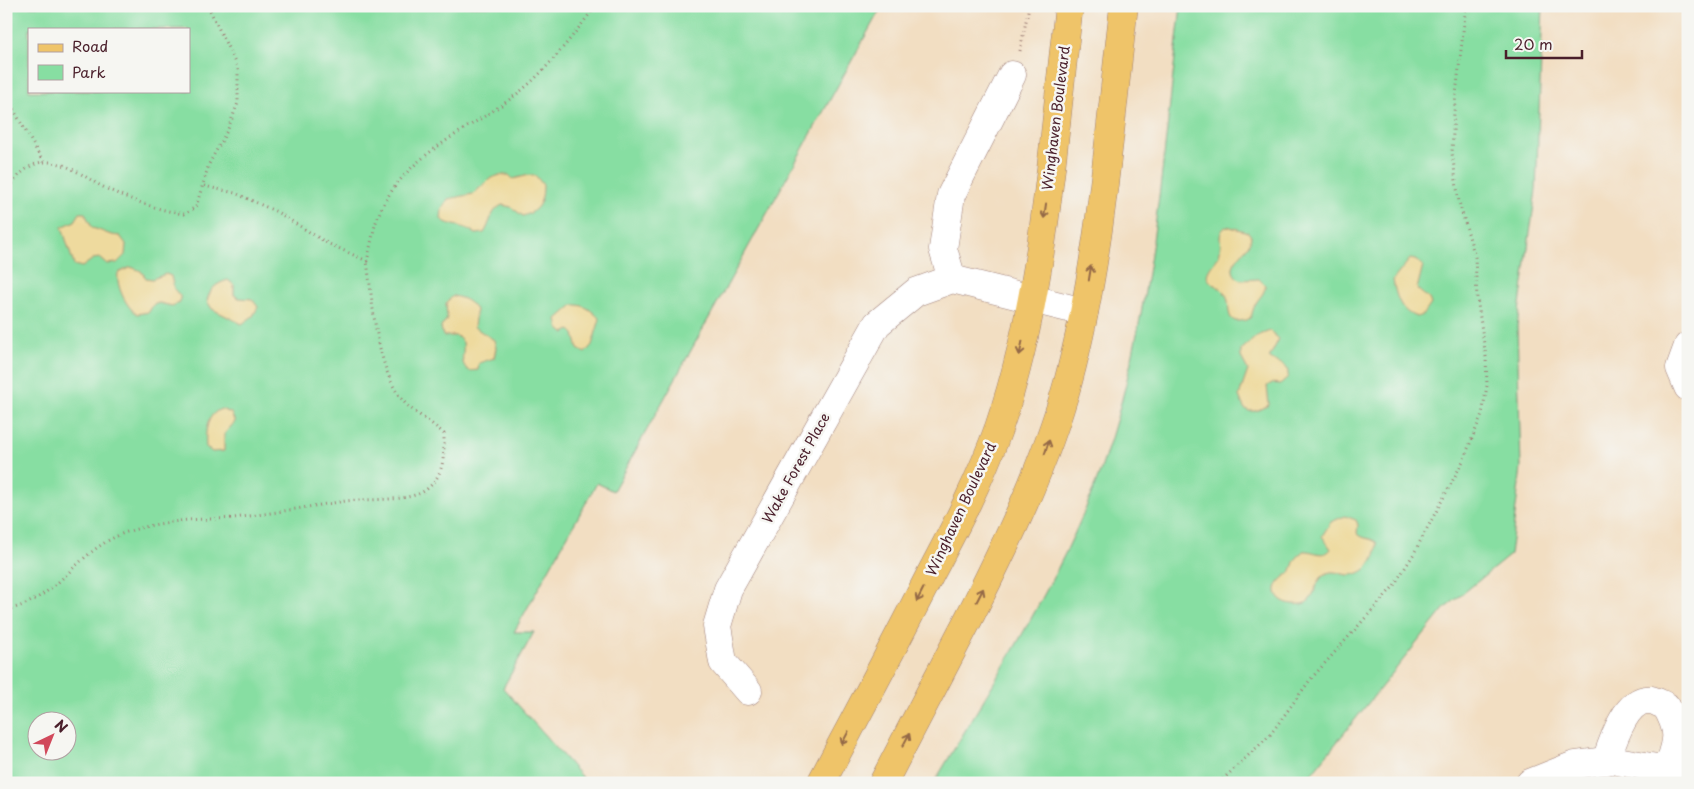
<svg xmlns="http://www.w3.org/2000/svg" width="1694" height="789" viewBox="0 0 1694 789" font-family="'Playpen Sans',sans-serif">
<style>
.green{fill:#87dea2;stroke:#687e66;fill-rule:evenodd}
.sand{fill:#eeda9e;stroke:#9c7c64}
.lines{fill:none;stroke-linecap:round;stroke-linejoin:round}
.minor-casing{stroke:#9e7e76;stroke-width:29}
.major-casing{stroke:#9e7e76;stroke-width:29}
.path{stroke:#9e7e76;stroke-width:3;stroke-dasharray:1 4;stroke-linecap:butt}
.minor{stroke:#fff;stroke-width:28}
.major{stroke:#efc469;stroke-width:28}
.oneway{stroke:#946947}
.labels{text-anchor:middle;stroke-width:5;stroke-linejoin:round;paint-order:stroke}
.street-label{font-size:14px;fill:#4a1f2b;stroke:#f6f6f2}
</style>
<rect width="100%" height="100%" fill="#f6f6f2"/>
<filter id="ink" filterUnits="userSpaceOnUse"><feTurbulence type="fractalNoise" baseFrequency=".02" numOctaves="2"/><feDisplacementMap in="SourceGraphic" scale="10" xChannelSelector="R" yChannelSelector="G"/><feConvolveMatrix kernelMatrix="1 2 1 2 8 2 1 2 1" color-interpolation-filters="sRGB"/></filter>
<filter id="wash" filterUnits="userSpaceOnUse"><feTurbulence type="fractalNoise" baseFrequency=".0096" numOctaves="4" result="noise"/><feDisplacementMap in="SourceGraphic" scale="20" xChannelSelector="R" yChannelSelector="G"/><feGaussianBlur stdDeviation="1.12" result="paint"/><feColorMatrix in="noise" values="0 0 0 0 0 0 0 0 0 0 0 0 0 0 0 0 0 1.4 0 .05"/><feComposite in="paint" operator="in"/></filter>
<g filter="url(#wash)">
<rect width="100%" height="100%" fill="#f2dec2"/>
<g class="green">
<path d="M6,6H882L613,491L597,483L514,632H534L503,688L587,783H6ZM29,29H189V91H29ZM38,722H68V752H38Z"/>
<path d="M1181,6H1543L1536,190L1517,326L1521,468L1510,555L1444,609L1304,783H934C993,682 1060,582 1100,472C1152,323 1162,162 1181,6Z"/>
</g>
<g class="sand">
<path d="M500,175H509L513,179L529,175L536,176L543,185C543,201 539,211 523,216L511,207L502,205C490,211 491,223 484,233L476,234C462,223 452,228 441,219L442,209L448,199L473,194L491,178Z"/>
<path d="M80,213H85L92,228C104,231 106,235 120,236L126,244L125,255L117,263L107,264L100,258L93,259L82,267L74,265L62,227L75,221Z"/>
<path d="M1227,226L1248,232L1251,236C1251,252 1219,265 1240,280L1259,279L1265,285C1265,294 1260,296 1256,303C1249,316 1256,321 1235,321L1231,318C1227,311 1230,302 1226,295C1221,285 1210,286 1207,276C1208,266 1219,261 1220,251C1222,240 1216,233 1227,226Z"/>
<path d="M1410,259L1415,260L1423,265L1417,289L1429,299L1431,304L1424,314L1417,317C1400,312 1396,296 1393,280Z"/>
<path d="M131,267L141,271L146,278L152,279L166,274L171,276L174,289L180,296V303L172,306L159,303L153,305L149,312L137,314C126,307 116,286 118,273Z"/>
<path d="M228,280L234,285V295L239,298L252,299L258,307L253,316L242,324L212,309L207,301C210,289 215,284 228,280Z"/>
<path d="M453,296C464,298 470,301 476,310L474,327L494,340L496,348L494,358L479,363L478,370L469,371C458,362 465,354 463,342L457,336H443L441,327L447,319L446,303Z"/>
<path d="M573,305C585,304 592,311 600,319L592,345L585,353L578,349L574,334L570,330L564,333L559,329L557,319Z"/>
<path d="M1270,331L1279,339L1269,358C1277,365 1289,361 1288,377L1280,384L1272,383L1267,386L1269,405L1256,411H1249L1244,408L1239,396L1248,370L1241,357V350L1257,336Z"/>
<path d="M221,409L231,413L235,422L224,434V451L212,452L206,447C205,432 206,415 221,409Z"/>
<path d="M1345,516L1356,520L1358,525L1357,533C1363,540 1371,537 1377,543C1377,558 1367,574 1350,575C1340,575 1333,568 1324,575C1313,583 1316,602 1302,604C1276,607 1265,586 1290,573L1295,560L1303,551C1314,550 1323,559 1331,549L1322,536L1331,522Z"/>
</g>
</g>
<g filter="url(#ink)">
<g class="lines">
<defs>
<g id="minor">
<polyline points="952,279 943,249 951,195 1012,75"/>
<polyline points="1688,346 1680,368 1688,387"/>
<polyline points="748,691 723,662 717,626 728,589 877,324 916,292 952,279 1084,312"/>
<path d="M1606,761C1612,743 1626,697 1651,700C1656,701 1661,704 1666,706C1682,734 1677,742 1667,772"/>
<polyline points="1530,783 1575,765 1611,760 1679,772 1688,780"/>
</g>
<g id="major">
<path d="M821,783C858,713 895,644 931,573C956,526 981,478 999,427C1045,292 1052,147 1069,6"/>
<path d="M883,783C912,728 940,673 969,618C1008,541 1045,465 1068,382C1101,260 1109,131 1124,6"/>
</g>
</defs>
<use href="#minor" class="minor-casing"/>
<use href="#major" class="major-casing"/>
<g class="path">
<polyline points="1020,51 1029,6"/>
<polyline points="6,96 43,162"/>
<path d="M204,186L235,193L277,212L327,243L367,261C371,246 373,228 379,214C405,153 469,131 517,94C548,70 572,36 596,6"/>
<path d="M6,192C14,179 28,163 44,162C66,160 88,180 107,189C132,200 157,210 184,214L196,207L209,164L228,129L238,103V69L208,6"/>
<path d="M6,610C56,600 72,558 115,537C133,528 160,523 180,521C200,518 221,520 241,517C276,513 311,506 346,501C368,498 410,503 427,489C445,474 444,455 444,434C433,423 419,416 408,406C376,376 373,303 367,261"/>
<polyline points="1219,783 1270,735 1310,680 1393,587 1413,555 1463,461 1482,414 1487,386 1486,357 1477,298 1475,257 1459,202 1452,153 1454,112 1466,6"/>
</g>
<use href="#minor" class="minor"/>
<use href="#major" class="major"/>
</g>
<defs><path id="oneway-shaft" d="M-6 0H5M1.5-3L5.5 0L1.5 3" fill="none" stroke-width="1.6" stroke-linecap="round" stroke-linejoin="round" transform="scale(1.25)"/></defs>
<g class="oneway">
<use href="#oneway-shaft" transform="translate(1045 211) rotate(98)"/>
<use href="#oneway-shaft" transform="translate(1090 273) rotate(-81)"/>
<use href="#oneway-shaft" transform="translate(1021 348) rotate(102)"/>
<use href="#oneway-shaft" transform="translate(1047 447) rotate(-72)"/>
<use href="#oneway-shaft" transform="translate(920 595) rotate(117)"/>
<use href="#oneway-shaft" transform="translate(980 595) rotate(-63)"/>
<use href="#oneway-shaft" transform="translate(845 738) rotate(118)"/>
<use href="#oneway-shaft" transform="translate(906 740) rotate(-62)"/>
</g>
</g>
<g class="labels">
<g class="street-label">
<text transform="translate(1056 118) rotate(-83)" y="5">Winghaven Boulevard</text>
<text transform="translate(796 468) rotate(-61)" y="5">Wake Forest Place</text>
<text transform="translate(961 509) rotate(-65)" y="5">Winghaven Boulevard</text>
</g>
</g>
<rect width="1694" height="789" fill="none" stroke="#f6f6f2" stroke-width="25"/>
<rect x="28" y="28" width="162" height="65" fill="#f6f6f2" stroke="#b1a0a2"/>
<rect x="38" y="44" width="25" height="8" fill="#efc469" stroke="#b1a0a2"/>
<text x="72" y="52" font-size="15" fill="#4a1f2b">Road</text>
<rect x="38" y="65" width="25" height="15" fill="#87dea2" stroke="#b1a0a2"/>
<text x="72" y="78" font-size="15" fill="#4a1f2b">Park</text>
<g transform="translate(52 736) rotate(43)"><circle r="24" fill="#f6f6f2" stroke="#b1a0a2"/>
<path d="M0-4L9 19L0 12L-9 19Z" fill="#d1495b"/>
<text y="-8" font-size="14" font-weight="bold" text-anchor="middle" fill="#4a1f2b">N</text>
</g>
<path d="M1506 50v8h76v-8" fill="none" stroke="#4a1f2b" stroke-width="2.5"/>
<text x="1514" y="50" font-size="15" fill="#4a1f2b" stroke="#f6f6f2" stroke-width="4" paint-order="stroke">20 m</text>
</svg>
